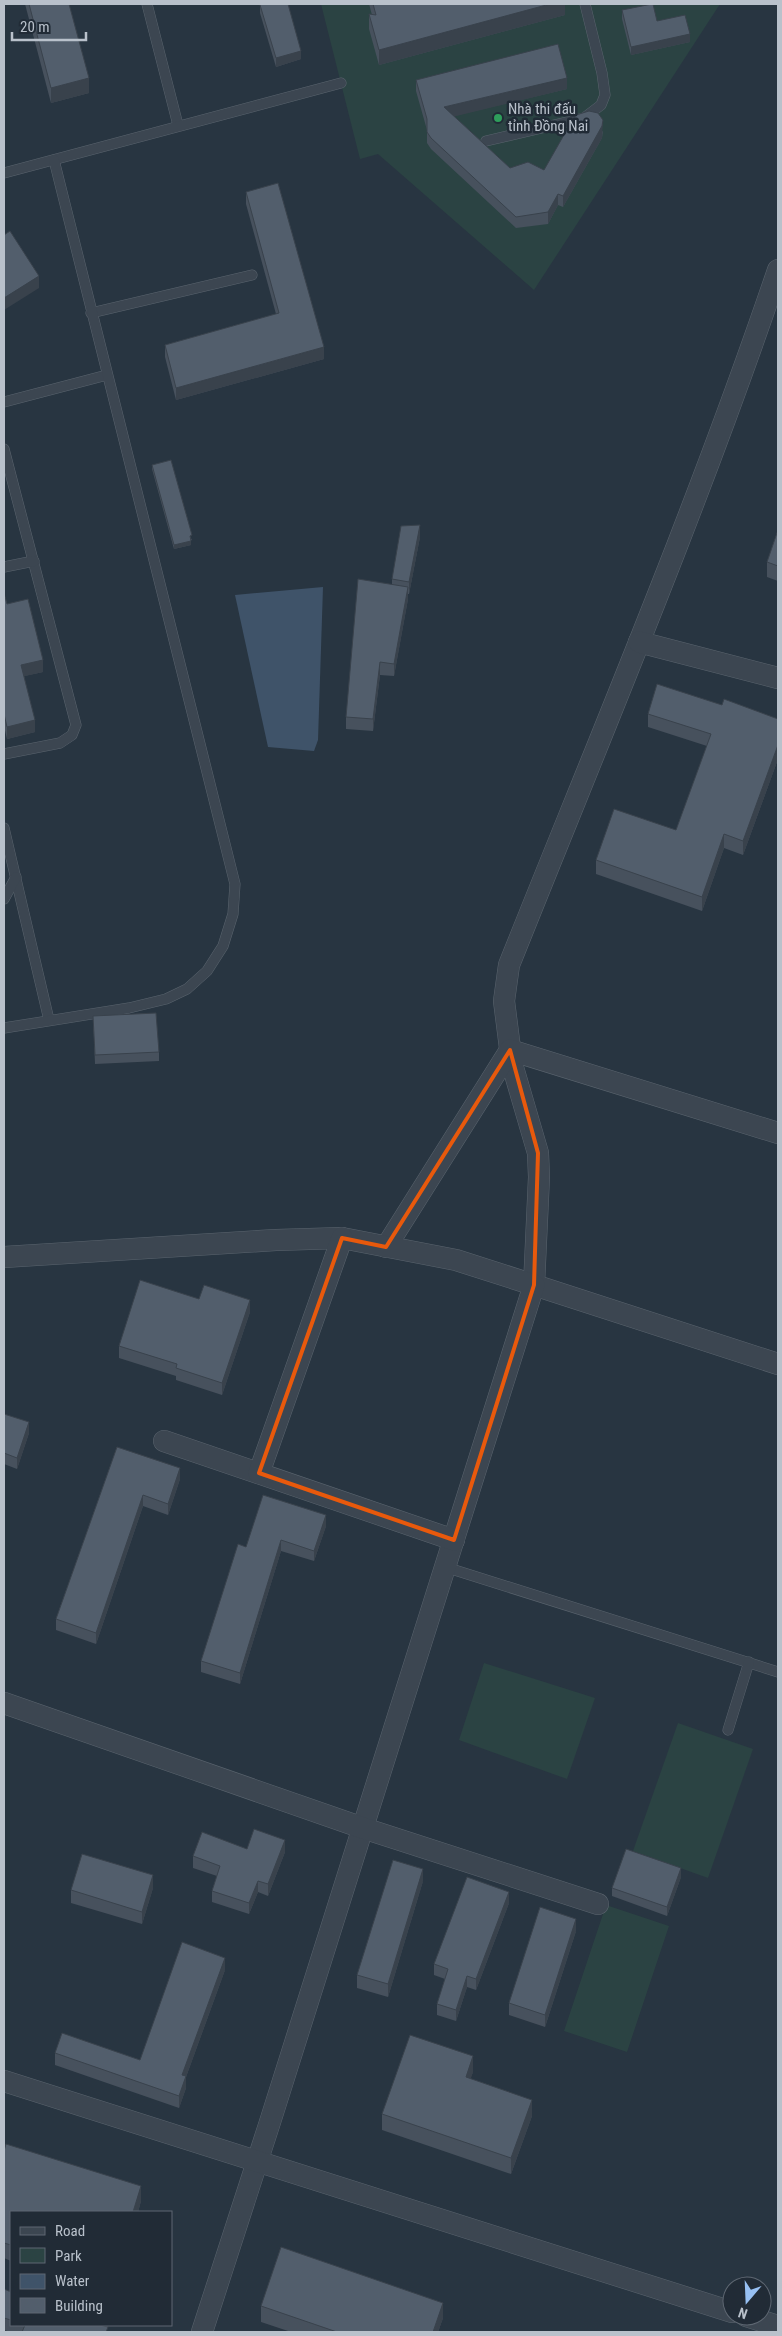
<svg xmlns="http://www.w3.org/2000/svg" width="782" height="2336" viewBox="0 0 782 2336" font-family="'Roboto Condensed',sans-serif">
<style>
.green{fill:#2b4343}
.water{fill:#3f5369}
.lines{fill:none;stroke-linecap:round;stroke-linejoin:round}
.service-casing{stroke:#5a646e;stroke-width:11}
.minor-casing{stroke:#5a646e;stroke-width:22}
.service{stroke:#3c4651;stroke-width:10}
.minor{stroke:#3c4651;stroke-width:21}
.wall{fill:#47515d}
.shaded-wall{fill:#39424c}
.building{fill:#525e6c;stroke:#39424c}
.marked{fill:none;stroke:#e8590c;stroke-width:4;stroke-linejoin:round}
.leisure-dot{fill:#2e9e5b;stroke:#212b36;stroke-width:2}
.labels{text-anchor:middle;stroke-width:5;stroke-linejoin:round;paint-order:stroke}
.poi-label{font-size:15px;fill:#b9c1cb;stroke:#212b36;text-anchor:start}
</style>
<rect width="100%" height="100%" fill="#283541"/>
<g class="green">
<polygon points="321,4 720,4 534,290 378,154 360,159"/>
<polygon points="484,1663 595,1698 567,1779 459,1740"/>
<polygon points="678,1723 753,1749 708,1878 633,1851"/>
<polygon points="606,1905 669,1926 627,2052 564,2031"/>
</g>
<polygon class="water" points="323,587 318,740 314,751 268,747 235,595"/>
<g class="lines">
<defs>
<g id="service">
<polyline points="147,4 178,125"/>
<polyline points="486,141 584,118 601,105 605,95 602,73 585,4"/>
<polyline points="4,173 341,83"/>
<polyline points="91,313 252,275"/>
<polyline points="4,402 107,375"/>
<polyline points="4,449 76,725 72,735 60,743 4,754"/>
<polyline points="4,567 34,561"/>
<polyline points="4,828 49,1020"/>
<polyline points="4,899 16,877"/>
<polyline points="4,1028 129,1008 166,999 187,989 207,971 223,946 233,914 235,884 54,160"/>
<polyline points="445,1567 778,1672"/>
<polyline points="728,1730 749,1662"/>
</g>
<g id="minor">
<path d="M778,270C698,506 601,735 509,965L504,1001L512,1064L538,1153L539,1177L534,1285L778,1364"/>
<polyline points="639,642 778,678"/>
<polyline points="386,1247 510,1050 778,1133"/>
<polyline points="4,1257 276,1240 342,1238 456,1260 534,1285 270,2122 202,2332"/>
<polyline points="164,1441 454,1540"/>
<polyline points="259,1473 342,1238"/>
<polyline points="4,1703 363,1828 598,1904"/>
<polyline points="4,2081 732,2312"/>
<polyline points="746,2316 778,2326"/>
</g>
</defs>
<use href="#service" class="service-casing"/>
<use href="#minor" class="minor-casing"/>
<use href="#service" class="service"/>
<use href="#minor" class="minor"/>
</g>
<g class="wall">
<polygon points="25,4 69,4 89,93 51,103"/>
<polygon points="369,4 565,4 565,15 379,65 369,29 369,14 372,15"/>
<polygon points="260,5 301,59 276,67 260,13"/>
<polygon points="622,10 657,21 690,42 631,55 622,19"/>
<polygon points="416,80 567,89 454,116 510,168 544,170 603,131 602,138 563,207 558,205 548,224 516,228 431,149 427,143 427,130 416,91"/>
<polygon points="246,192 324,359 176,400 165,357 165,345 276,314 246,204"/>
<polygon points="152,465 192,540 191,540 191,545 174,549 152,469"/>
<polygon points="778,530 778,581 767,577 767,562"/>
<polygon points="420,537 409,594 408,594 408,599 394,676 380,675 373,731 346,729 346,717 392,585 392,579"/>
<polygon points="4,593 7,604 43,672 24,676 35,732 7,739 4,726"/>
<polygon points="722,705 778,719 778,759 743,855 724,848 702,911 596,874 596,860 676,830 707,746 648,727 648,714"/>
<polygon points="93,1016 159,1052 159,1061 95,1064"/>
<polygon points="250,1312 222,1395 176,1380 176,1376 119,1358 119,1346"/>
<polygon points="4,1414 29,1433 17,1469 4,1464"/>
<polygon points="117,1447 180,1479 168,1515 143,1506 96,1644 56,1630 56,1619"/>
<polygon points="326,1526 314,1561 281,1551 240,1684 201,1672 201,1661 246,1547"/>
<polygon points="247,1849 285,1852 268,1896 258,1892 249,1914 212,1902 212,1891 217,1876 193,1868 193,1856"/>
<polygon points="681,1877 667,1916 612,1896 612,1888"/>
<polygon points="423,1881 388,1997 357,1988 357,1975"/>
<polygon points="153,1888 142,1924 71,1903 71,1890"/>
<polygon points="509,1903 476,1990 467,1987 456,2021 437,2015 437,2004 445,1979 434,1975 434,1964"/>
<polygon points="576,1931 545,2027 509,2015 509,2003"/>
<polygon points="225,1970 186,2077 186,2088 179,2108 55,2065 55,2053 140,2060"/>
<polygon points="473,2072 470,2079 532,2116 511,2174 382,2130 382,2114"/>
<polygon points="4,2151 141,2201 138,2212 11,2212 11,2261 4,2258"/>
<polygon points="4,2289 11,2292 11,2325 100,2325 108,2332 10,2332 4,2330"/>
<polygon points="261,2306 443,2318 438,2332 291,2332 261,2322"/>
</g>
<g class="shaded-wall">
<polygon points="550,4 565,4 565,15 379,65 379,50"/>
<polygon points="690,34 690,42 631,55 631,47"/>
<polygon points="301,51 301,59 276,67 276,58"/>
<polygon points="89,78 89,93 51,103 51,88"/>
<polygon points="567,78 567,89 444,119 444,107"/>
<polygon points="603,120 602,138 563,207 563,196"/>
<polygon points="558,194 558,205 548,224 548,212"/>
<polygon points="39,276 39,288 4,310 4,298"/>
<polygon points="324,347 324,359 176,400 176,388"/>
<polygon points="420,525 420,537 409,594 409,582"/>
<polygon points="191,541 191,545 174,549 174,545"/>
<polygon points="408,587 408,599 394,676 394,664"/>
<polygon points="43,660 43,672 21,677 21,665"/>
<polygon points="380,662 380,675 373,731 373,719"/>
<polygon points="35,720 35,732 7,739 7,727"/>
<polygon points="778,745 778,759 743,855 743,841"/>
<polygon points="724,834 724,848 702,911 702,897"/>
<polygon points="250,1300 250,1312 222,1395 222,1383"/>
<polygon points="29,1422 29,1433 17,1469 17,1458"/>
<polygon points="180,1468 180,1479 168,1515 168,1504"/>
<polygon points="143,1495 143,1506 96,1644 96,1633"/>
<polygon points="326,1515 326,1526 314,1561 314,1551"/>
<polygon points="281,1540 281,1551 240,1684 240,1673"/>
<polygon points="285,1840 285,1852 268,1896 268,1884"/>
<polygon points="681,1868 681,1877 667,1916 667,1907"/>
<polygon points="423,1869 423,1881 388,1997 388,1984"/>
<polygon points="153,1875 153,1888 142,1924 142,1912"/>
<polygon points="258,1881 258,1892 249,1914 249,1903"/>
<polygon points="509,1892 509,1903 476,1990 476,1979"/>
<polygon points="576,1919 576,1931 545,2027 545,2015"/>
<polygon points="225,1958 225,1970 186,2077 186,2088 179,2108 179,2096 182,2075"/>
<polygon points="467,1976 467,1987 456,2021 456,2010"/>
<polygon points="473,2056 473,2072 466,2093 466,2077"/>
<polygon points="532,2100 532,2116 511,2174 511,2158"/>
<polygon points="141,2186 141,2201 138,2212 133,2212"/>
<polygon points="443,2303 443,2318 438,2332 433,2332"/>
</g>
<g class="building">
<polygon points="29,4 69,4 89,78 51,88"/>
<polygon points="263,4 288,4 301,51 276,58 260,5"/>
<polygon points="373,4 550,4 379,50 369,14 376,15"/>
<polygon points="652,4 653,4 657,21 685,15 690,34 631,47 622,10"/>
<polygon points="558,44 567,78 444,107 510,168 528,162 544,170 573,119 576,115 589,111 598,113 603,120 602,126 563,196 558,194 548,212 516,217 431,138 427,132 427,119 416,80"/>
<polygon points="278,183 324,347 176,388 165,345 279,313 246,192"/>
<polygon points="10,231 39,276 4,298 4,235"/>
<polygon points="171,460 192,535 190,536 191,541 174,545 152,465"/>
<polygon points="420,525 409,582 392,579 401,526"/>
<polygon points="778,530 778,566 767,562"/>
<polygon points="358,579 408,587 394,664 380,662 373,719 346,717"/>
<polygon points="4,593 7,604 28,599 43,660 21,665 35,720 7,727 4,714"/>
<polygon points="657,684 722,705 724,699 778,719 778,745 743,841 724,834 702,897 596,860 614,809 676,830 711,734 648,714"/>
<polygon points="156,1013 159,1052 95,1055 93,1016"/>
<polygon points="140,1280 199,1299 204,1285 250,1300 222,1383 176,1368 177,1364 119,1346"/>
<polygon points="4,1414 29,1422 17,1458 4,1453"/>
<polygon points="117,1447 180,1468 168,1504 143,1495 96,1633 56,1619"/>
<polygon points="263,1495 326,1515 314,1551 281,1540 240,1673 201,1661 238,1544 246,1547"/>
<polygon points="254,1829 285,1840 268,1884 258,1881 249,1903 212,1891 220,1866 193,1856 202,1832 247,1849"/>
<polygon points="626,1849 681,1868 667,1907 612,1888"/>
<polygon points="82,1854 153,1875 142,1912 71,1890"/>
<polygon points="393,1860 423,1869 388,1984 357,1975"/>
<polygon points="467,1877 509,1892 476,1979 467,1976 456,2010 437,2004 448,1969 434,1964"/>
<polygon points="540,1907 576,1919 545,2015 509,2003"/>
<polygon points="182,1942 225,1958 182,2075 186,2076 179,2096 55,2053 62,2033 140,2060"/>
<polygon points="410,2035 473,2056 466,2077 532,2100 511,2158 382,2114"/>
<polygon points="6,2144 141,2186 133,2212 11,2212 11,2245 4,2243 4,2151"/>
<polygon points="281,2247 443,2303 433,2332 337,2332 261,2306"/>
<polygon points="4,2289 11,2292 11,2320 4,2318"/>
<polygon points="23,2325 100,2325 108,2327 106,2332 22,2332 25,2325"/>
</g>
<path class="marked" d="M510,1050L538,1153L534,1285L454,1540L259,1473L342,1238L386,1247Z"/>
<circle class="leisure-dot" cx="498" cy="118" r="5"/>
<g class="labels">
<g class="poi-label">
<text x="508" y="114">Nhà thi đấu<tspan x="508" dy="17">tỉnh Đồng Nai</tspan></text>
</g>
</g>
<rect width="782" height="2336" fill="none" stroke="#b9c1cb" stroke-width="10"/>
<rect x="10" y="2211" width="162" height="115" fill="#212b36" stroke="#5e6772"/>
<rect x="20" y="2227" width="25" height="8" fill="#3c4651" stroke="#5e6772"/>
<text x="55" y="2236" font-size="15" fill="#b9c1cb">Road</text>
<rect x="20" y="2248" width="25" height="15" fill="#2b4343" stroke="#5e6772"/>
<text x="55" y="2261" font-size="15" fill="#b9c1cb">Park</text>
<rect x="20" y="2274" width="25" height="15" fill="#3f5369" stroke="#5e6772"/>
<text x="55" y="2286" font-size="15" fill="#b9c1cb">Water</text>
<rect x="20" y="2298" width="25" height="15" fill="#525e6c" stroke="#5e6772"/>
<text x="55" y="2311" font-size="15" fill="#b9c1cb">Building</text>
<g transform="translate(747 2301) rotate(199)"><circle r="24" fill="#212b36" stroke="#5e6772"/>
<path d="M0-4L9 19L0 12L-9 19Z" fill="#97c0f3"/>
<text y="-8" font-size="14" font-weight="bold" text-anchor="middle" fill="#b9c1cb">N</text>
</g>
<path d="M12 32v8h74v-8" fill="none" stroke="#b9c1cb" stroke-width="2.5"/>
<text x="20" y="32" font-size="15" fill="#b9c1cb" stroke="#212b36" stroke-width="4" paint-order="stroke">20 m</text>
</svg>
